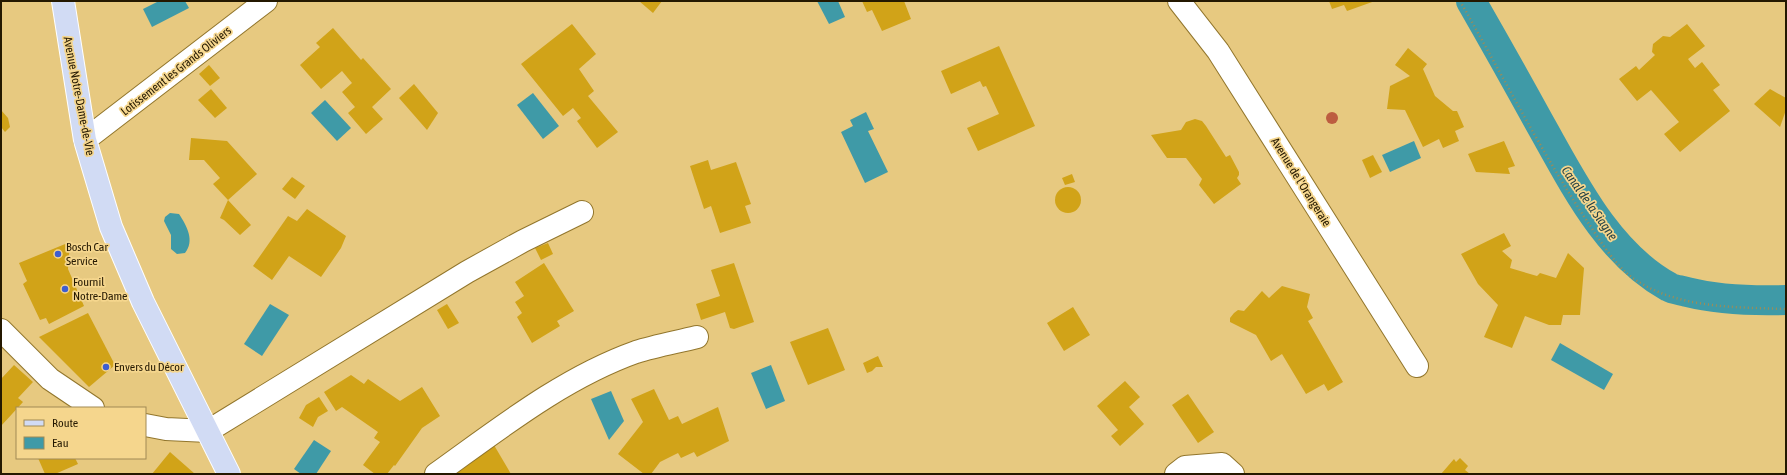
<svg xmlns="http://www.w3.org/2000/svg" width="1787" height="475" viewBox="0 0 1787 475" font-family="'Asap Condensed',sans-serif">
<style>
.water{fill:#3f9aa7}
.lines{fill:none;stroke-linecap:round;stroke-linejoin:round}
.canal{stroke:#3f9aa7;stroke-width:30}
.building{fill:#d1a318}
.minor-casing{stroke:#92762c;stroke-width:24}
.major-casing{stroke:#fff;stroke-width:24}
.path{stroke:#a28b53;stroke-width:2.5;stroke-dasharray:1 3;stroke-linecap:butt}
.minor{stroke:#fff;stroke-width:22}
.major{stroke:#d1dbf4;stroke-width:22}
.tree{fill:#bd5d40}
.poi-dot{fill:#3d5ed0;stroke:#f5d68d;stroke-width:1.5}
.labels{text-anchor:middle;stroke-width:3.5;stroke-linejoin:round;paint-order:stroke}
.street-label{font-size:12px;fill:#241800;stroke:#f5d68d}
.poi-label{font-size:12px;fill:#241800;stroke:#f5d68d;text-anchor:start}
.water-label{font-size:13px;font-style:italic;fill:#254145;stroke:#f5d68d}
</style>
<rect width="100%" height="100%" fill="#e7c980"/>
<g class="water">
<polygon points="159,1 185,1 189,8 152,27 143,9"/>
<polygon points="817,1 838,1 845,17 829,24"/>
<polygon points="533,93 559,126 543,139 517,105"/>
<polygon points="325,100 351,128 337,141 311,113"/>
<polygon points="866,112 874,129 868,131 888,172 865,183 841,132 853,126 850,120"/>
<polygon points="1414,141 1421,158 1390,172 1382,155"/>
<path d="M170,213L179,214C187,226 195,241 185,253L177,254L171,249V235L164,221L165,217Z"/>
<polygon points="270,304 289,315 262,356 244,344"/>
<polygon points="1560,343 1613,374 1604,390 1551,360"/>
<polygon points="771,365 785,401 766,409 751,373"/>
<polygon points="611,391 624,421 609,440 591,399"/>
<polygon points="314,440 331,451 316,474 301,474 294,469"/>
</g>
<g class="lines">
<path class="canal" d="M1471,1C1494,41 1517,82 1539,122C1573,182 1607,253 1669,287C1674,290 1681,290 1687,292C1719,300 1753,301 1786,300"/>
</g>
<g class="building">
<polygon points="639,1 662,1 653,13"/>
<polygon points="862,1 904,1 911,19 882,31 872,10 867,12"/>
<polygon points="1329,1 1375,1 1347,11 1344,5 1332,9"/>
<polygon points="572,24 596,54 579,69 594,91 588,96 618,132 597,148 577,121 581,118 573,108 563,116 521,64"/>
<polygon points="1687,24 1705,46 1688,59 1695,68 1702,62 1720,85 1713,90 1730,111 1680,152 1664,134 1679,122 1651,90 1637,101 1619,79 1636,66 1639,70 1655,55 1652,52 1653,44 1663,36 1670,37"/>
<polygon points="333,28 361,60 363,58 391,89 372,107 383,119 366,134 348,113 355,107 342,92 352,83 342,71 321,89 300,65 320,47 316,43"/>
<polygon points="999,46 1035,126 978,151 967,128 999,114 986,86 983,87 980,81 951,94 941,71"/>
<polygon points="1408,48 1427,64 1423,69 1435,96 1453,111 1457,111 1464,127 1455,131 1459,141 1443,148 1439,139 1423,147 1405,110 1387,109 1390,86 1410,76 1395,65"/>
<polygon points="209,65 220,78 210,86 199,74"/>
<polygon points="414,84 438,113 427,130 399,98"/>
<polygon points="211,89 227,108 215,118 198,100"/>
<polygon points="1770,89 1786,98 1786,110 1780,127 1754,104"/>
<polygon points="1,110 8,118 10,127 5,132 1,127"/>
<polygon points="1195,119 1202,121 1206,126 1226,157 1230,155 1239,172 1239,175 1237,178 1241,184 1214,204 1199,185 1202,179 1186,158 1167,158 1151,135 1181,130 1186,122"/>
<polygon points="191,138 227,141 257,174 228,200 213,184 220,178 204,160 189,160"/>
<polygon points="1504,141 1515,166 1508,168 1510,174 1476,172 1468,154"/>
<polygon points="1373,155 1382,172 1370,178 1362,160"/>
<polygon points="708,160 711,170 736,162 751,204 745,206 751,223 720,233 711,206 704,209 690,166"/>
<polygon points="1072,174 1075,182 1065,185 1062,178"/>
<polygon points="292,177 305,186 295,199 282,189"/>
<circle cx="1068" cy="200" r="13"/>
<polygon points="228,200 251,225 240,235 224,220 220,218"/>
<polygon points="307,209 346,236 341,248 321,277 289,256 272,280 253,266 288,216 297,221"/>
<polygon points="1504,233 1511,246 1502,251 1512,260 1510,268 1537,276 1540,273 1556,278 1568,253 1584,268 1580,315 1563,315 1561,325 1549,325 1525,316 1512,348 1484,337 1498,305 1478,284 1461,254"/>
<polygon points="70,242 68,269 84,306 49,324 46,318 40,320 23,284 27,281 19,263"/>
<polygon points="548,243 553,254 541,260 535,248"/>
<polygon points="544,263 574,311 557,321 560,326 532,343 517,317 522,313 515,302 524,296 515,282"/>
<polygon points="734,263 754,322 734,329 730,328 725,312 701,320 696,304 720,296 711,270"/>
<polygon points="1282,286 1310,294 1307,307 1313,318 1308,321 1343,382 1328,391 1324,384 1306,394 1282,354 1271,361 1256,335 1230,322 1230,318 1234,313 1238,310 1244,311 1262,291 1269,298"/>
<polygon points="447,304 459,323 448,329 437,310"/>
<polygon points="1073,307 1090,335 1064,351 1047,323"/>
<polygon points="88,313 115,365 89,387 39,337"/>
<polygon points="828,328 845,370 808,385 790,342"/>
<polygon points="878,356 883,367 876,367 872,371 867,373 863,363"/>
<polygon points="14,365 33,382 18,398 23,402 1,426 1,379"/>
<polygon points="351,375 364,384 368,379 400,401 422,387 440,416 422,428 395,466 394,465 387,474 375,474 363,465 380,442 374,438 378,432 342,407 336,411 324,392"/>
<polygon points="1125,381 1140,397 1129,407 1144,424 1120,446 1111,436 1118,430 1097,406"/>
<polygon points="654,389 669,420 678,416 682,424 718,407 729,441 697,457 694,452 681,458 678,453 660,462 651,474 644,474 618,454 643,422 631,399"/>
<polygon points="1188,394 1214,432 1198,443 1172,405"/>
<polygon points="319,397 328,411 318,417 313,427 299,418 306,405"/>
<polygon points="491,440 511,474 454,474"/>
<polygon points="170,452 195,474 152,474"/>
<polygon points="38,458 75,458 78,464 55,474 45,474"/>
<polygon points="1460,458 1468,466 1465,470 1470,474 1441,474 1454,459 1456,462"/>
</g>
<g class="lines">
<defs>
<g id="minor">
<polyline points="1179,1 1218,51 1417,366"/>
<polyline points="85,140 266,1"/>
<polyline points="1,330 50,379 93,408"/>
<polyline points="145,425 166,429 208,431 467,272 523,241 582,212"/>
<path d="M436,474C499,429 563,378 636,352C655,346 677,342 697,337"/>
<polyline points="1176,474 1185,467 1222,464 1233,474"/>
</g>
<polyline id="major" points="63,1 85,140 111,227 143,302 229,474"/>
</defs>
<use href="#minor" class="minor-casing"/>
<use href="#major" class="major-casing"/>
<path class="path" d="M1460,1C1502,74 1540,150 1587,221C1599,239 1616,267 1634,279C1679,309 1735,307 1786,309"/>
<use href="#minor" class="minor"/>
<use href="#major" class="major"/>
</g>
<circle class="tree" cx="1332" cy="118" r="6"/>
<g class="poi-dot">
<circle cx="58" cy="254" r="4"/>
<circle cx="65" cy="289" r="4"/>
<circle cx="106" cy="367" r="4"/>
</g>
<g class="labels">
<g class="street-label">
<text transform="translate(176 71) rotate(-38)" y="4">Lotissement les Grands Oliviers</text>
<text transform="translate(79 96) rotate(79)" y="4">Avenue Notre-Dame-de-Vie</text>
<text transform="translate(1301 182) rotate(58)" y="4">Avenue de l'Orangeraie</text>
</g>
<g class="poi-label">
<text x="66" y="251">Bosch Car<tspan x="66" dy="14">Service</tspan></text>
<text x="73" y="286">Fournil<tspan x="73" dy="14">Notre-Dame</tspan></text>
<text x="114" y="371">Envers du Décor</text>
</g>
<g class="water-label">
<text transform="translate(1590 203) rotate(55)" y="5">Canal de la Siagne</text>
</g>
</g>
<rect width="1787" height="475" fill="none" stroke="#241800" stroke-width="4"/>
<rect x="16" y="407" width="130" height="52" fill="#f5d68d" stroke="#a18a55"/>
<rect x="24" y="420" width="20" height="6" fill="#d1dbf4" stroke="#a18a55"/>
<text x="52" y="427" font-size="12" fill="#241800">Route</text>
<rect x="24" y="437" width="20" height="12" fill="#3f9aa7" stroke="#a18a55"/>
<text x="52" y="447" font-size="12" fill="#241800">Eau</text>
</svg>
